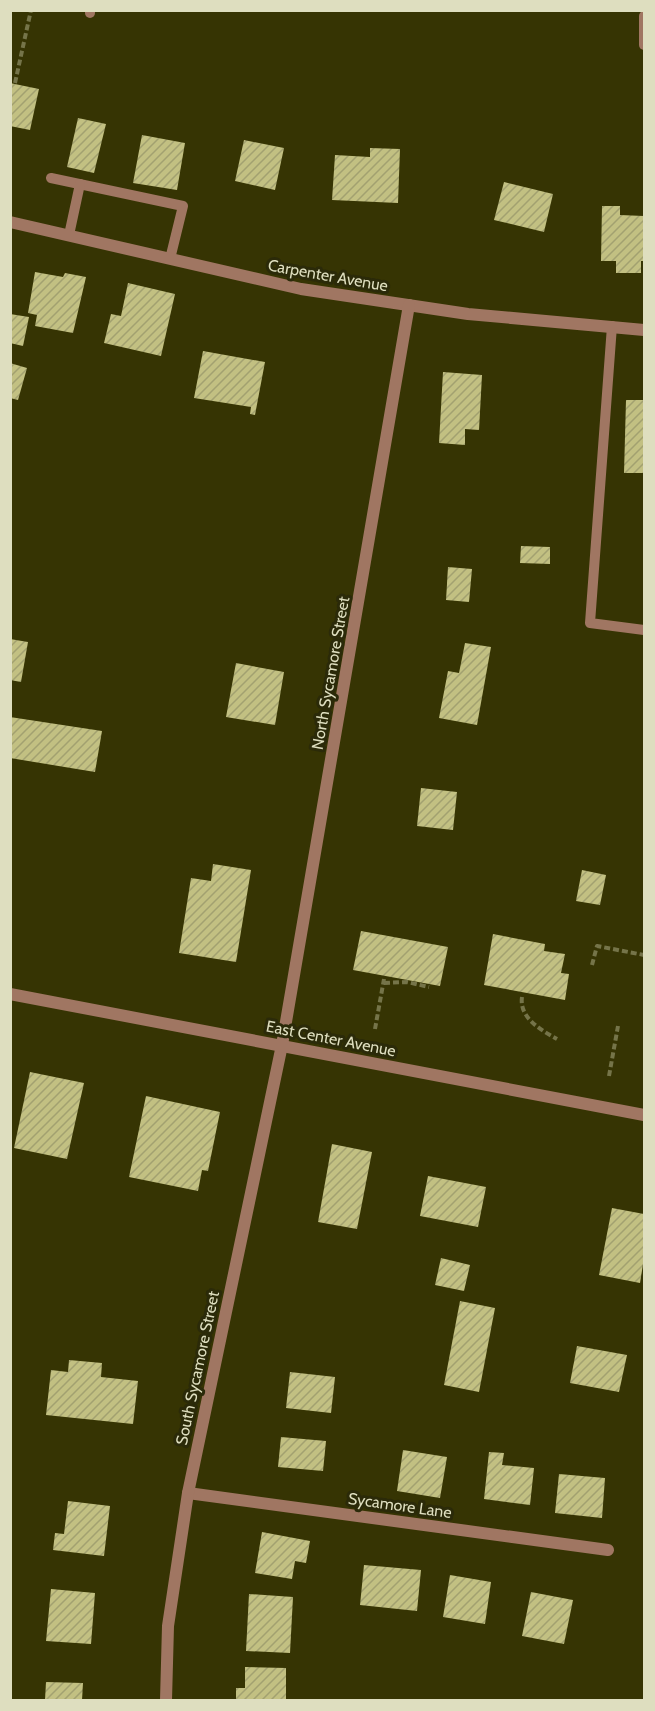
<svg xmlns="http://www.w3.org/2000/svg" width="655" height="1711" viewBox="0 0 655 1711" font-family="Cabin,sans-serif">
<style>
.building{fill:url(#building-hatch)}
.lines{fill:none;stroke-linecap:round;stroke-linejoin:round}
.path{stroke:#757449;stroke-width:4;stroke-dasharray:6 3;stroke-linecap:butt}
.service{stroke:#a07662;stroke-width:10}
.minor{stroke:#a07662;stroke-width:12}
.tertiary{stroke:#a07662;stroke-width:12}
.labels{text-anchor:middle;stroke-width:6;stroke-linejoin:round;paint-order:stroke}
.street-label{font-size:16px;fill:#dedebf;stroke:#2b2a09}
</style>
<defs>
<pattern id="building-hatch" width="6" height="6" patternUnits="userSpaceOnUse" patternTransform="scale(1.5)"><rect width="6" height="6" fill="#c2c082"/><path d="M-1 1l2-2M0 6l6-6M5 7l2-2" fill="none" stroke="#a2a170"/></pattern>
</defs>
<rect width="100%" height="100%" fill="#363403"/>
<g class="building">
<polygon points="10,83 39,89 30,130 10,126"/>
<polygon points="78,118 106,124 94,173 67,167"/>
<polygon points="142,135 185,143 177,190 133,183"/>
<polygon points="244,140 284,148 275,190 235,181"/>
<polygon points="370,148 400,149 398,203 332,200 335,155 370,157"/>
<polygon points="504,182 553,194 544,232 494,220"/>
<polygon points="602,206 620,206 620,215 644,216 644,261 641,261 641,273 616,273 616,261 601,261"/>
<polygon points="35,272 63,277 65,273 86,277 73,333 35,326 37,315 28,313"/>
<polygon points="128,283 175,294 161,356 104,343 111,314 121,316"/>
<polygon points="10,314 29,317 23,346 10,343"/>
<polygon points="203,351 265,362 255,415 250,414 251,407 194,398"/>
<polygon points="10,363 27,368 18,400 10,398"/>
<polygon points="443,372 482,375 479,430 465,429 465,445 439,443"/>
<polygon points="626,400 644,400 644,473 624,473"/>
<polygon points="521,546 550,547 550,564 520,563"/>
<polygon points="448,567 472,569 469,602 446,600"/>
<polygon points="10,639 28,642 21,682 10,680"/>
<polygon points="465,643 491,647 477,725 439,718 448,671 459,673"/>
<polygon points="236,663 284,672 275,725 226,717"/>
<polygon points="10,717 102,731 95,772 10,758"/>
<polygon points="421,788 457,792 453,830 417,826"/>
<polygon points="213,864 251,870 236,962 179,953 191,878 211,881"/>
<polygon points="582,870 606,875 600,905 576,901"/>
<polygon points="361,931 448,947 440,986 353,970"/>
<polygon points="493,934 545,944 544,951 565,954 561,973 569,974 565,1000 484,985"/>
<polygon points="30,1072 84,1083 67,1159 14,1148"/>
<polygon points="146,1096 220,1112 208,1171 202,1170 198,1191 129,1177"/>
<polygon points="332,1144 372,1152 357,1229 318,1222"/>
<polygon points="428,1176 486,1187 478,1227 420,1216"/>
<polygon points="612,1208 644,1214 644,1258 640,1283 599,1275"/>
<polygon points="441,1258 470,1265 464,1291 435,1285"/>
<polygon points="460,1301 495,1308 479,1392 444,1385"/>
<polygon points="577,1346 627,1355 619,1392 570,1383"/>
<polygon points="69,1360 102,1363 101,1377 138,1381 133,1424 46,1415 51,1370 68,1372"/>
<polygon points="290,1372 335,1377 331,1413 286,1408"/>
<polygon points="281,1437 326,1441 323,1471 278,1467"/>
<polygon points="403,1450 447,1457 440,1498 397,1491"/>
<polygon points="489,1452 504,1453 502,1465 534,1468 530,1505 484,1499"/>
<polygon points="559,1474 605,1478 602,1518 555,1513"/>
<polygon points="68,1501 110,1506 104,1556 53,1550 55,1533 64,1534"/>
<polygon points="262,1532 310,1541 306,1563 295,1561 292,1579 255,1573"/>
<polygon points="364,1565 421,1570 417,1611 360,1605"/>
<polygon points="450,1575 491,1582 485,1624 443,1617"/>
<polygon points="51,1589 95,1593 91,1644 46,1641"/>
<polygon points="531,1592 573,1600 564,1644 522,1636"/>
<polygon points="249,1594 293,1597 290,1653 246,1651"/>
<polygon points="245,1667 286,1668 286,1700 236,1700 236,1688 245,1688"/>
<polygon points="46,1682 83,1683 82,1700 45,1700"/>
</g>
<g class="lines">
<g class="path">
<polyline points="15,83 31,10"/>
<polyline points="592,965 597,946 644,955"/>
<polyline points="384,983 407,982 429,987"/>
<path d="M522,997C519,1018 541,1030 557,1039"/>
<polyline points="375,1029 384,979"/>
<polyline points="609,1076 618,1026"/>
</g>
<g class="service">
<polyline points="90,13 90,10"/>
<polyline points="644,16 644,45"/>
<polyline points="51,178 183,206 170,259"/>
<polyline points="69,235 80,184"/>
<polyline points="612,326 590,623 644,630"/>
</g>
<g class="minor">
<polyline points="10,222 301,289 468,314 644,330"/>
<polyline points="188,1493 608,1550"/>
<polyline points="166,1700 168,1626 188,1493 282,1045 409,305"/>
</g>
<polyline class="tertiary" points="10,994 644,1115"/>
</g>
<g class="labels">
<g class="street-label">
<text transform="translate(328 275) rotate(10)" y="6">Carpenter Avenue</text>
<text transform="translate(330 673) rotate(-80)" y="6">North Sycamore Street</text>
<text transform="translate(331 1038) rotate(11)" y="6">East Center Avenue</text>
<text transform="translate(197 1368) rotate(-78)" y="6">South Sycamore Street</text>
<text transform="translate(400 1505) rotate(8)" y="6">Sycamore Lane</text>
</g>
</g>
<rect width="655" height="1711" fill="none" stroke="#dedebf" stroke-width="24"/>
</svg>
